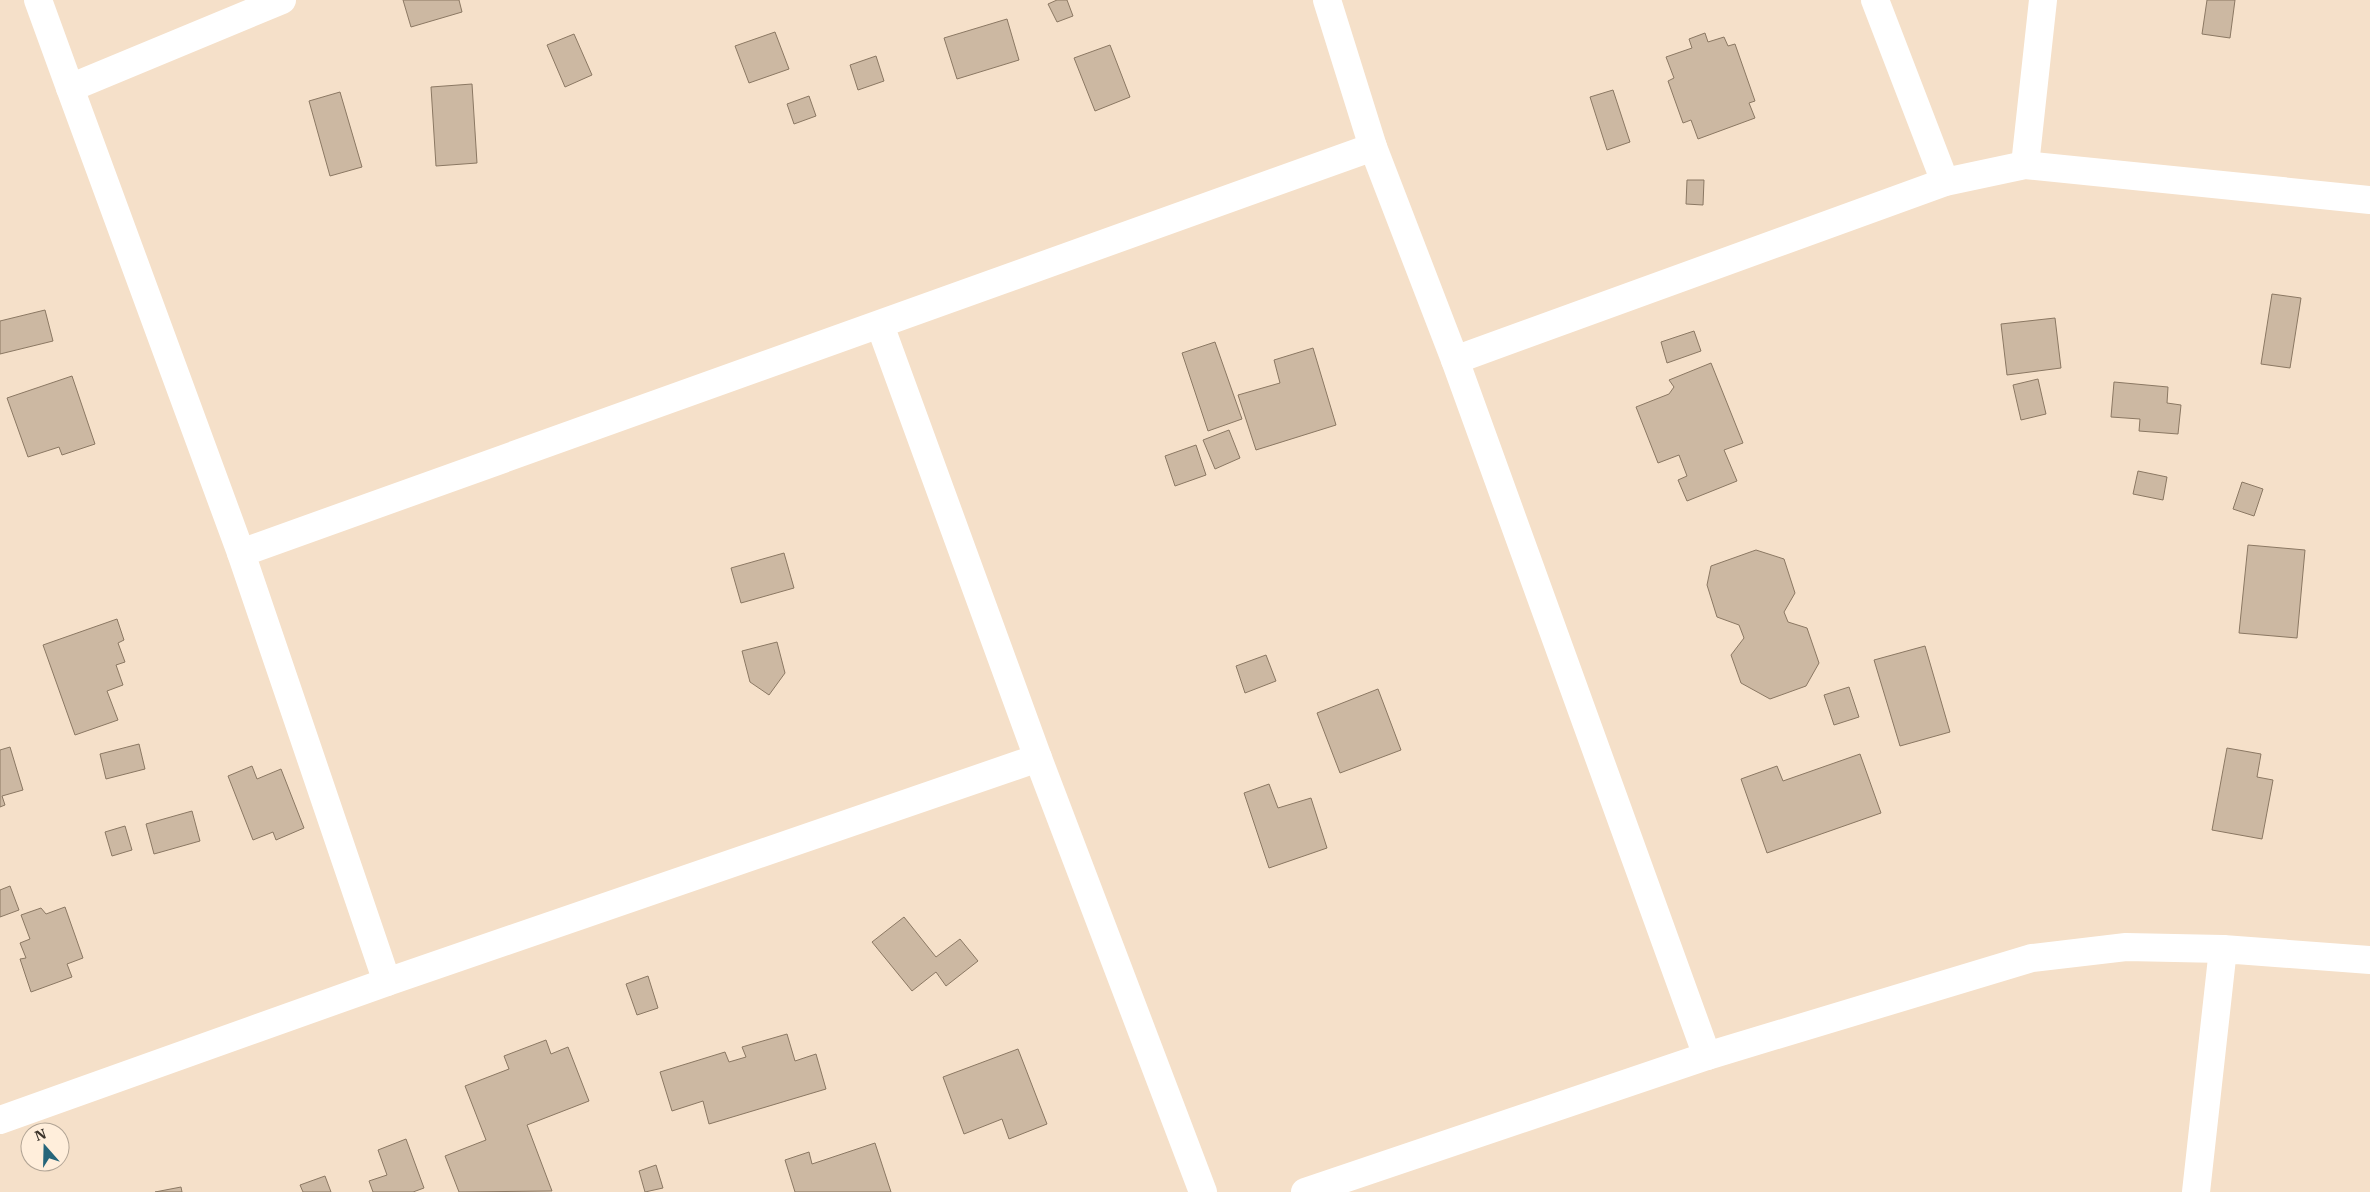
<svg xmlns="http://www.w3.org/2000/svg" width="2370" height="1192" viewBox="0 0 2370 1192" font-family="'IBM Plex Serif',serif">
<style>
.building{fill:#ccb8a2;stroke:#8b7863}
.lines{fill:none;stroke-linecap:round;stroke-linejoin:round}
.minor{stroke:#fff;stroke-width:28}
</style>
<rect width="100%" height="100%" fill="#f5e0c9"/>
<g class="building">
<polygon points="403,0 459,0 462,12 411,27"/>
<polygon points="1057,0 1067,0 1073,16 1057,22 1048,4"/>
<polygon points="2207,0 2235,0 2230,38 2202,34"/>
<polygon points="1007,19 1019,60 957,79 944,38"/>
<polygon points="775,32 789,69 749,83 735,46"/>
<polygon points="1705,33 1708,42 1724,37 1728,46 1735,44 1755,101 1749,103 1755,118 1698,139 1691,120 1683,123 1668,81 1674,78 1666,57 1692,48 1689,39"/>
<polygon points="574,34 592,75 565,87 547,45"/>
<polygon points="1110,45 1130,97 1095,111 1074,58"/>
<polygon points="876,56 884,81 858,90 850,65"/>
<polygon points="472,84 477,163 436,166 431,87"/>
<polygon points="1613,90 1630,142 1607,150 1590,97"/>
<polygon points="340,92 362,167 330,176 309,101"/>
<polygon points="809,96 816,116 794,124 787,104"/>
<polygon points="1687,180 1704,180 1703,205 1686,204"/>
<polygon points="2272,294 2301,298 2290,368 2261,364"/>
<polygon points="45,310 53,341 0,354 0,321"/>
<polygon points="2055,318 2061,368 2007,375 2001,324"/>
<polygon points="1694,331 1701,351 1667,363 1661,342"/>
<polygon points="1215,342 1242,419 1208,431 1182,353"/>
<polygon points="1313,348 1336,425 1256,450 1238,395 1280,383 1274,360"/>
<polygon points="1711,363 1743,443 1724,450 1737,481 1687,501 1678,480 1687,476 1679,455 1658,463 1636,407 1669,394 1674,387 1669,380"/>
<polygon points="72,376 95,444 62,455 59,447 28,457 7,398"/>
<polygon points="2038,379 2046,414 2021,420 2013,385"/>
<polygon points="2114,382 2168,387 2167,403 2181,405 2178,434 2139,431 2140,419 2111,417"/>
<polygon points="1229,430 1240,458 1215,469 1203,440"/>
<polygon points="1196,445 1206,475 1175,486 1165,456"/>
<polygon points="2138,471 2167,477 2163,500 2133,494"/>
<polygon points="2242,482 2263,489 2254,516 2233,509"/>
<polygon points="2248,545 2305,550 2297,638 2239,633"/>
<polygon points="1756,550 1784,559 1795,593 1784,612 1788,622 1807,628 1819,663 1806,686 1770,699 1741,683 1731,655 1744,638 1739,625 1717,617 1707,585 1711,566"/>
<polygon points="784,553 794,588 741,603 731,568"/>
<polygon points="117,619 124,640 118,643 125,662 116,665 123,685 107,691 118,720 75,735 43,645"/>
<polygon points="777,642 785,673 769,695 750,682 742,651"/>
<polygon points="1925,646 1950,732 1900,746 1874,660"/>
<polygon points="1266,655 1276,681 1245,693 1236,666"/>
<polygon points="1849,687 1859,717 1834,725 1824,695"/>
<polygon points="1378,689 1401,750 1340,773 1317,713"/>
<polygon points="139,744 145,769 106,779 100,754"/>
<polygon points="10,747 23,790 2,796 5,805 0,807 0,750"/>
<polygon points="2227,748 2261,754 2257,777 2273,780 2262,839 2212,830"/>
<polygon points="1860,754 1881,813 1767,853 1741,779 1777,766 1783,781"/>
<polygon points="252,766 257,779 281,769 304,828 276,840 273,832 253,840 228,776"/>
<polygon points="1269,784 1278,808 1311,798 1327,848 1269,868 1244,793"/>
<polygon points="192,811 200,841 154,854 146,824"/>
<polygon points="125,826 132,850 112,856 105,832"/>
<polygon points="10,886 19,910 0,917 0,890"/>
<polygon points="65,907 83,958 67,964 72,977 31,992 20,959 26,958 20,943 30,939 21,915 41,908 46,914"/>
<polygon points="904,917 936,957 960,939 978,961 946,986 936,972 912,991 872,942"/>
<polygon points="648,976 658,1008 637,1015 626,984"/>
<polygon points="787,1034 795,1061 816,1054 826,1089 709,1124 703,1101 672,1111 660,1072 725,1052 729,1062 746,1057 742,1047"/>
<polygon points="546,1040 551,1054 568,1047 589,1101 527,1125 552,1191 459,1192 445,1156 486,1140 465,1086 509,1069 504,1056"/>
<polygon points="1018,1049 1047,1124 1009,1139 1002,1119 964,1134 943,1077"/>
<polygon points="406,1139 424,1188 413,1192 373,1192 369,1181 387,1175 378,1150"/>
<polygon points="875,1143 891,1192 795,1192 785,1160 809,1152 812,1164"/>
<polygon points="656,1165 663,1188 645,1192 639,1171"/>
<polygon points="325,1176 331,1192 303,1192 300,1185"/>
<polygon points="181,1187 182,1192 155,1192"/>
</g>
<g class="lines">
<g class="minor">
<polyline points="38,0 70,88"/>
<polyline points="1327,0 1373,147 1455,360"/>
<polyline points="1875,0 1945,182"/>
<polyline points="2025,165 2043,0"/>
<polyline points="241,553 70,88 282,0"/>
<polyline points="1038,758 1203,1192"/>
<polyline points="387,982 1038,758 880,325"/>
<polyline points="1707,1056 1455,360 1945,182 2025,165 2370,200"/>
<polyline points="0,1120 387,982 241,553 1373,147"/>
<polyline points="1305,1192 1707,1056 2032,958 2126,947 2223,949"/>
<polyline points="2196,1192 2223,949 2370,960"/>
</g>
</g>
<g transform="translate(45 1147) rotate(340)"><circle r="24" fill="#ffeedb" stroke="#b1a495"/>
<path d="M0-4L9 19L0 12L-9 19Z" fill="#26657a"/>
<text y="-8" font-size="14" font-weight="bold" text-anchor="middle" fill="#3c342b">N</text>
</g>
</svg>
